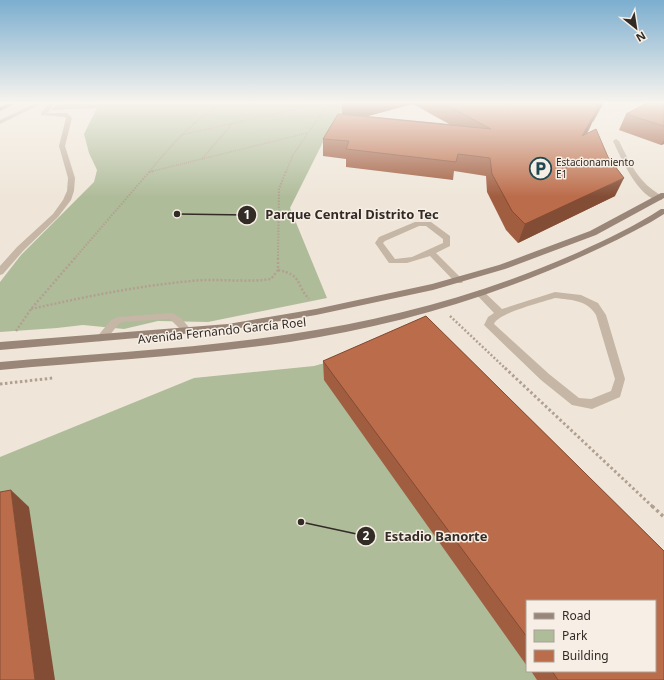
<svg xmlns="http://www.w3.org/2000/svg" width="664" height="680" viewBox="0 0 664 680" font-family="'Noto Sans',sans-serif">
<style>
.green{fill:#afbc9a;fill-rule:evenodd}
.lines{fill:none;stroke-linecap:round;stroke-linejoin:round}
.path-far4{stroke:#b1a091;stroke-width:1.5;stroke-dasharray:1 1;stroke-linecap:butt}
.path-far3{stroke:#b1a091;stroke-width:2;stroke-dasharray:1.5 1.5;stroke-linecap:butt}
.path-far2{stroke:#b1a091;stroke-width:2.5;stroke-dasharray:2 2;stroke-linecap:butt}
.path-far1{stroke:#b1a091;stroke-width:3;stroke-dasharray:2.5 2.5;stroke-linecap:butt}
.path{stroke:#b1a091;stroke-width:3.5;stroke-dasharray:3 3;stroke-linecap:butt}
.lane{fill:#c5b6a6;fill-rule:evenodd}
.secondary{fill:#998678;fill-rule:evenodd}
.wall{fill:#a15d40;fill-rule:evenodd}
.shaded-wall{fill:#834c34}
.building{fill:#bb6c4a;stroke:#834c34}
.labels{text-anchor:middle;stroke-width:3;stroke-linejoin:round;paint-order:stroke}
.far-poi-label{font-size:10px;fill:#322b26;stroke:#f7efe5;text-anchor:start}
.street-label{font-size:12px;fill:#322b26;stroke:#f7efe5}
.leader{fill:none;stroke:#322b26;stroke-width:1.5}
.callout-dot{fill:#322b26;stroke:#f7efe5;stroke-width:1.5}
.mark-label{font-size:12px;text-anchor:middle;font-weight:bold;fill:#fff}
.callout-label{font-size:13px;text-anchor:middle;font-weight:bold;fill:#322b26;stroke:#f7efe5;stroke-width:3;stroke-linejoin:round;paint-order:stroke}
</style>
<rect width="100%" height="100%" fill="#efe6d9"/>
<g class="green">
<polygon points="59,102 352,102 327,134 290,208 327,298 208,322 158,321 124,329 83,325 57,328 0,332 0,282 21,255 94,182 97,170 89,153 84,134 97,108 51,110"/>
<path d="M422,336L664,587V680H0V457L194,378L314,366ZM527,601H655V671H527Z"/>
</g>
<g class="lines">
<g class="path-far4">
<polyline points="181,135 327,102"/>
<polyline points="202,159 307,133"/>
<polyline points="149,172 202,159 232,124"/>
<path d="M149,172C171,146 196,115 228,102"/>
<polyline points="286,172 293,155 329,102"/>
</g>
<g class="path-far3">
<polyline points="149,172 154,171"/>
<polyline points="74,259 150,171"/>
<polyline points="278,259 279,189 286,171"/>
</g>
<g class="path-far2">
<path d="M278,270C303,275 295,284 309,299"/>
<path d="M31,309C84,297 137,286 191,281C218,278 244,283 271,279L278,270V258"/>
<polyline points="450,316 506,369"/>
<polyline points="16,331 31,309 75,258"/>
</g>
<g class="path-far1">
<polyline points="505,368 653,507"/>
<polyline points="0,384 53,378"/>
</g>
<polyline class="path" points="652,506 664,517"/>
<g class="lane">
<polygon points="38,102 45,102 0,124 0,120"/>
<polygon points="50,102 56,102 47,113 67,113 72,118 65,146 75,178 74,191 71,200 58,217 23,251 3,274 0,275 0,266 17,247 53,214 63,200 67,191 68,178 59,146 66,118 65,117 41,115 41,113"/>
<path d="M616,139L619,141C631,165 638,182 662,196V200C640,203 620,156 613,141Z"/>
<path d="M415,222H431L450,236V246L436,253L462,279L463,281L462,283H456L430,256L407,263H389L375,243L379,237ZM419,226H426L443,239V243L412,257L395,259L383,243L385,241Z"/>
<path d="M480,290L483,291L502,309L555,292L581,295L598,303L606,315L625,379L620,397L592,409L572,405L541,380L486,327L484,325L488,317L494,313L475,293ZM555,298C572,300 587,300 596,315L615,379L611,391L591,399L579,398L549,374L494,324C498,313 543,302 555,298Z"/>
<path d="M172,313L181,318L192,331L190,333H184L170,319L122,322C113,327 108,344 97,341L96,338L111,320L117,317Z"/>
</g>
<g class="secondary">
<polygon points="12,102 19,102 0,111 0,107"/>
<polygon points="661,193 664,193 664,198 596,235 505,269 433,290 316,315 228,330 0,350 0,342 228,324 316,309 432,284 499,265 590,231"/>
<path d="M661,209H664V214L651,222C539,283 416,323 290,342C194,356 97,361 0,370V362C97,353 195,349 291,334C390,319 487,293 579,252C607,239 635,226 661,209Z"/>
</g>
</g>
<g class="wall">
<path d="M345,102H604L593,122V121L587,134L615,196L518,243L506,230L487,192L486,176L454,171L453,180L346,167V159L323,156V139L342,114ZM413,104L449,124L367,116Z"/>
<polygon points="664,102 664,144 661,145 619,130 626,114"/>
<polygon points="426,316 664,551 664,680 537,680 531,671 655,671 655,601 527,601 527,666 324,380 323,361"/>
</g>
<g class="shaded-wall">
<polygon points="361,102 413,102 413,104 342,123 342,107"/>
<polygon points="602,102 604,102 593,122 600,105"/>
<polygon points="597,110 590,127 576,153 582,136"/>
<polygon points="664,140 664,144 661,145"/>
<polygon points="624,178 615,196 518,243 525,224"/>
<polygon points="11,490 29,507 55,680 35,680"/>
</g>
<g class="building">
<polygon points="345,102 361,102 342,107"/>
<polygon points="441,102 602,102 600,105 596,104 597,110 582,136 596,129 608,157 624,178 525,224 512,211 492,174 490,158 458,154 456,162 346,149 349,141 323,139 338,114 491,129"/>
<polygon points="649,102 664,102 664,126 626,114"/>
<polygon points="426,316 664,551 664,680 558,680 552,671 655,671 655,601 527,601 527,637 323,361"/>
<polygon points="11,490 35,680 0,680 0,492"/>
</g>
<linearGradient id="sky" x2="0" y2="1"><stop stop-color="#7caecf"/><stop offset="0.52" stop-color="#f8f4ee"/><stop offset="1" stop-color="#f8f4ee" stop-opacity="0"/></linearGradient>
<rect width="664" height="197" fill="url(#sky)"/>
<defs>
<symbol id="parking-ring" viewBox="-11 -11 22 22"><circle r="9.5" fill="#f7efe5" stroke="#204a50" stroke-width="1.5"/><path d="M-3.5-5.5H1a3.5 3.5 0 0 1 0 7H-1V5.5H-3.5ZM-1-3.4V-.6H.8a1.4 1.4 0 0 0 0-2.8Z" fill="#204a50"/></symbol>
</defs>
<g fill-rule="evenodd">
<use href="#parking-ring" x="528" y="156" width="25" height="25"/>
</g>
<g class="labels">
<g class="far-poi-label">
<text x="556" y="166">Estacionamiento<tspan x="556" dy="12">E1</tspan></text>
</g>
<g class="street-label">
<text transform="translate(222 331) rotate(-6)" y="4">Avenida Fernando García Roel</text>
</g>
</g>
<path class="leader" d="M177 214L247 215M301 522L366 536"/>
<g class="callout-dot">
<circle cx="177" cy="214" r="4"/>
<circle cx="301" cy="522" r="4"/>
<circle cx="247" cy="215" r="10"/>
<circle cx="366" cy="536" r="10"/>
</g>
<g class="mark-label">
<text x="247" y="219">1</text>
<text x="366" y="540">2</text>
</g>
<g class="callout-label">
<text x="352" y="219">Parque Central Distrito Tec</text>
<text x="436" y="541">Estadio Banorte</text>
</g>
<rect x="526" y="600" width="130" height="72" fill="#f7efe5" stroke="#a8a199"/>
<rect x="534" y="613" width="20" height="6" fill="#998678" stroke="#a8a199"/>
<text x="562" y="620" font-size="12" fill="#322b26">Road</text>
<rect x="534" y="630" width="20" height="12" fill="#afbc9a" stroke="#a8a199"/>
<text x="562" y="640" font-size="12" fill="#322b26">Park</text>
<rect x="534" y="650" width="20" height="12" fill="#bb6c4a" stroke="#a8a199"/>
<text x="562" y="660" font-size="12" fill="#322b26">Building</text>
<g transform="translate(636 28) rotate(150)" stroke="#f7efe5" stroke-width="3" paint-order="stroke">
<path d="M0-3L7 15L0 10L-7 15Z" fill="#322b26"/>
<text y="-6" font-size="11" font-weight="bold" text-anchor="middle" fill="#322b26">N</text>
</g>
</svg>
